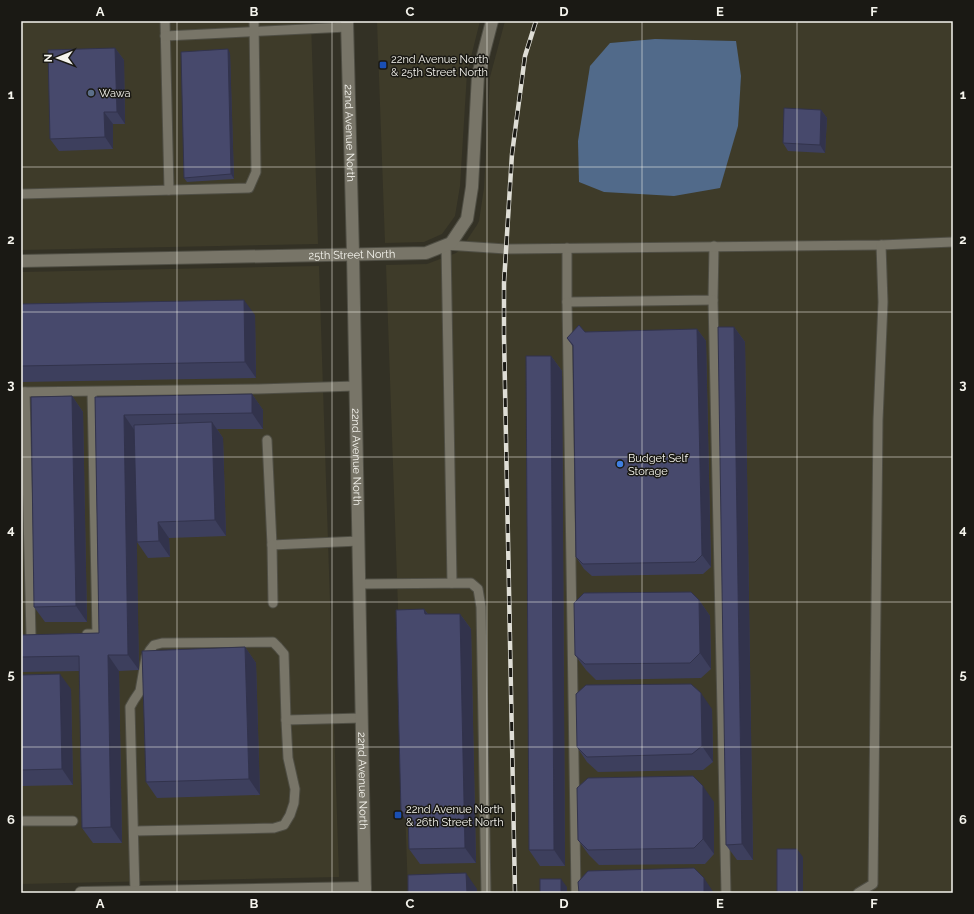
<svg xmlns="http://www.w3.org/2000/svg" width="974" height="914" viewBox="0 0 974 914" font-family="Raleway,sans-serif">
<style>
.built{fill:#3e3b29;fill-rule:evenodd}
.water{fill:#516a8a}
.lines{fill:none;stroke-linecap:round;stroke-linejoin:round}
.lane-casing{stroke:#4f4e44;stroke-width:11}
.street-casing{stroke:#4f4e44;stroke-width:14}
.secondary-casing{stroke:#4f4e44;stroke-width:14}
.lane{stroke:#787568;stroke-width:9}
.street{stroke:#787568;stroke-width:12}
.secondary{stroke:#787568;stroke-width:12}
.rail-casing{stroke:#dfded6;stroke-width:4.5}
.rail{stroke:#1a1914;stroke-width:3;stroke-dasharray:9;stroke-linecap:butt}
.wall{fill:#3d3f5d}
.shaded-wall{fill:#32334c}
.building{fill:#47496c;stroke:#32334c}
.grid{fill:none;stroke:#f5f4ed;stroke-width:1;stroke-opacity:0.55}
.transit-dot{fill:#1a4fb4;stroke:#1a1914;stroke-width:1.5}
.service-dot{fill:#5c6f8a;stroke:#1a1914;stroke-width:1.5}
.shop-dot{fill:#3f7fe0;stroke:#1a1914;stroke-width:1.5}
.labels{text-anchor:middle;stroke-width:3;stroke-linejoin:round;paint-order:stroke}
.poi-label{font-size:11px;fill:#f5f4ed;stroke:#1a1914;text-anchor:start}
.street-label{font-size:11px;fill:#f5f4ed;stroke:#1a1914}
.neatline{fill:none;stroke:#f5f4ed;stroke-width:1.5}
.grid-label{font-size:13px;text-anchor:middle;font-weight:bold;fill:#f5f4ed}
</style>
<rect width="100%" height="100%" fill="#333125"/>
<g class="built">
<polygon points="21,21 311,21 318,244 21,250"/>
<polygon points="377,21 480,21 467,73 460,186 455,216 442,234 424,242 385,243"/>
<path d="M505,21H953V893H408L386,265L427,264L456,253L461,249L477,225L479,221L484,188L490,77ZM655,39L736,41L610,43Z"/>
<polygon points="319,266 339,877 21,884 21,272"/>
</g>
<polygon class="water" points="655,39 736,41 741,76 738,126 720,188 674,196 604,192 579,182 578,141 590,66 610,43"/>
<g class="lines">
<defs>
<g id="lane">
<polyline points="165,21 169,190"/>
<polyline points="165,36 347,27"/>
<polyline points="21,194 249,188 256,172 254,21"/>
<polyline points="567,248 567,302 713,300 714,246"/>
<polyline points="713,300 726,893"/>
<polyline points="567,302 576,893"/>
<polyline points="21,392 258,389 356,386"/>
<polyline points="25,392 31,636"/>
<polyline points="267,440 272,545 359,541"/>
<polyline points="272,545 273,603"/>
<polyline points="452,583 446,245 506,249 881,245 953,242"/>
<polyline points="359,584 471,583 478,589 481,607 486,893"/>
<polyline points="87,634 97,634 92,392"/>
<polyline points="21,821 73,821"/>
<polyline points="134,831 274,828 284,825 290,815 294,803 295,789 288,758 286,720"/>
<polyline points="135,892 130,707 134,700 140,691 146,657 150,650 154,645 162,643 273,642 278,647 284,654 286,720 362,718"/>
<polyline points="858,893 873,884 878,420 883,302 881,245"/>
</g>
<g id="street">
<path id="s1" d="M21,261L426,253L451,243L467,219L472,187L478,75L492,21"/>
<polyline points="81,893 365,888"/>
</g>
<g id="secondary">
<path id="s2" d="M347,21L353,254L365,893"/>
</g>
</defs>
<use href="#lane" class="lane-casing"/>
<use href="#street" class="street-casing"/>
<use href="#secondary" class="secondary-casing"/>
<use href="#lane" class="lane"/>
<use href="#street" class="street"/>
<use href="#secondary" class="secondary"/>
<defs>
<polyline id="rail" points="515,893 504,337 504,283 512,154 525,56 536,21"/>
</defs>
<use href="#rail" class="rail-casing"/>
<use href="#rail" class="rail"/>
</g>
<g class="wall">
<polygon points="115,48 124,60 125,124 113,124 113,149 59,151 50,139"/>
<polygon points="230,53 234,179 187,182 184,178"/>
<polygon points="821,110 827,118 825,153 788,151 783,143"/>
<polygon points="21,304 255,315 256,378 21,382"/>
<polygon points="734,327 745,342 753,860 737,860 726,845"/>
<polygon points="697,329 706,341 711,567 703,574 592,576 584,569 576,557 573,347 567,338 585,332"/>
<polygon points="551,356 562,371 565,866 540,866 529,850"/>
<polygon points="252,394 263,410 263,429 217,429 223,438 226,536 169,538 170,557 148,558 137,542 135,484 139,670 119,671 122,843 93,843 82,828 79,671 21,672 21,635 99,633 95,397"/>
<polygon points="72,396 83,412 87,622 45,622 34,607"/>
<polygon points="699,600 710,616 711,669 701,678 596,680 586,670 575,655"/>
<polygon points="424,609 428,614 460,614 471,629 476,863 420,864 409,849 408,823 401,813"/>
<polygon points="245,647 256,663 260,795 157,798 146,782"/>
<polygon points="21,675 71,689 73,785 21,786"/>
<polygon points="712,709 713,762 703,770 598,772 587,762 577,747"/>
<polygon points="714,802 714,854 705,864 599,865 589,855 578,840"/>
<polygon points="803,857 803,893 778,893 777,892"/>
</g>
<g class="shaded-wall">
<polygon points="115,48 124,60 125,124 117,112"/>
<polygon points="228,49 230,53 234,179 231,174"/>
<polygon points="821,110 827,118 825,153 820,145"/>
<polygon points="104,112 113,124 113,149 105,137"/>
<polygon points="244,300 255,315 256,378 245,362"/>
<polygon points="734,327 745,342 753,860 742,844"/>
<polygon points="697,329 706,341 711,567 702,555"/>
<polygon points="551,356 562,371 565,866 554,850"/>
<polygon points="252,394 263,410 263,429 252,413"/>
<polygon points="72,396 83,412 87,622 76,606"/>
<polygon points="124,415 135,431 139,670 128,655"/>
<polygon points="212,422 223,438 226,536 215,520"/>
<polygon points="158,522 169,538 170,557 159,541"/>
<polygon points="699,600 710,616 711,669 700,653"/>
<polygon points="424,609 435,625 425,614"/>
<polygon points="460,614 471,629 476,863 465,848"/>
<polygon points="245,647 256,663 260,795 249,779"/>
<polygon points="108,655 119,671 122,843 111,827"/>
<polygon points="60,674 71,689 73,785 62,769"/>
<polygon points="701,693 712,709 713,762 702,746"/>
<polygon points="703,786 714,802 714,854 703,839"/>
<polygon points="797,849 803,857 803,893 798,893 798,892"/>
<polygon points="466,873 477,889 477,893 467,893"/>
<polygon points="704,878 714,893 704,893"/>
<polygon points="561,879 567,887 567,893 561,893"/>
</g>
<g class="building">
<polygon points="115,48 117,112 104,112 105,137 50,139 48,50"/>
<polygon points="228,49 231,174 184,178 181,52"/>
<polygon points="784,108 821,110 820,145 783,143"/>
<polygon points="244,300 245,362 21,366 21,304"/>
<polygon points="579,325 585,332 697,329 702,555 695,562 583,564 576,557 573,345 567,338"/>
<polygon points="718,327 734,327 742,844 726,845"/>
<polygon points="526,356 551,356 554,850 529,850"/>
<polygon points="252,394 252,413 124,415 128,655 108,655 111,827 82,828 79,656 21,657 21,635 99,633 95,397"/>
<polygon points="72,396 76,606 34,607 31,397"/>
<polygon points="212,422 215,520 158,522 159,541 137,542 134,425"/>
<polygon points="691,592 699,600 700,653 690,663 585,664 575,655 574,603 584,593"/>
<polygon points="424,609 425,614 460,614 465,848 409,849 408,813 401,813 396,610"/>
<polygon points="245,647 249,779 146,782 142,651"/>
<polygon points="60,674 62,769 21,770 21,675"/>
<polygon points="691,684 701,693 702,746 692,754 587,757 577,747 576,694 586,685"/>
<polygon points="693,776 703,786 703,839 694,848 588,850 578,840 577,788 588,778"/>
<polygon points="777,849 797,849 798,892 777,892"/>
<polygon points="694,868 704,878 704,893 579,893 578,882 588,871"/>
<polygon points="466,873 467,893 408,893 408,875"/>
<rect x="540" y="879" width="21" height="14"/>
</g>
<path class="grid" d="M177,21V893M332,21V893M487,21V893M642,21V893M797,21V893M21,167H953M21,312H953M21,457H953M21,602H953M21,747H953"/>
<g class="transit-dot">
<rect x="379" y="61" width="8" height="8" rx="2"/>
<rect x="394" y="811" width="8" height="8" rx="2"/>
</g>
<circle class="service-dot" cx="91" cy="93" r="4"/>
<circle class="shop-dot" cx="620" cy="464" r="4"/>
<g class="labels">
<g class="poi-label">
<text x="391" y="63">22nd Avenue North<tspan x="391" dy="13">&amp; 25th Street North</tspan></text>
<text x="99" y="97">Wawa</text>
<text x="628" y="462">Budget Self<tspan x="628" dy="13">Storage</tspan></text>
<text x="406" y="813">22nd Avenue North<tspan x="406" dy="13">&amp; 26th Street North</tspan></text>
</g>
<g class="street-label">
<text dy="4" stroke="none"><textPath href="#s2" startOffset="112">22nd Avenue North</textPath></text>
<text dy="4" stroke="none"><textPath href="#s1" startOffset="331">25th Street North</textPath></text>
<text dy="4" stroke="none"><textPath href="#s2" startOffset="436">22nd Avenue North</textPath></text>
<text dy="4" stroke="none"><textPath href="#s2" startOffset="760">22nd Avenue North</textPath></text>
</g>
</g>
<rect width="974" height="914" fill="none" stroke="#1a1914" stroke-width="44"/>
<g transform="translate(58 58) rotate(269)" stroke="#1a1914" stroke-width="3" paint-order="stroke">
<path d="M0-3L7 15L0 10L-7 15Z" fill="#f5f4ed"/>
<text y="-6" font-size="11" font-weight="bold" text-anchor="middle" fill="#f5f4ed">N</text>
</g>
<rect x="22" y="22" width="930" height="870" class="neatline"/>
<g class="grid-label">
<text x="100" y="16">A</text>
<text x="254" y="16">B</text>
<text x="410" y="16">C</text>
<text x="564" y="16">D</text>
<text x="720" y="16">E</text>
<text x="874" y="16">F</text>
<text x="11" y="99">1</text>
<text x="963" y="99">1</text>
<text x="11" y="244">2</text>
<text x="963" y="244">2</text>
<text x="11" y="389">3</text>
<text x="963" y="389">3</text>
<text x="11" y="534">4</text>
<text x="963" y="534">4</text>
<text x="11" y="679">5</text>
<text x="963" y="679">5</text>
<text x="11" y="824">6</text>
<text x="963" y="824">6</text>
<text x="100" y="908">A</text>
<text x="254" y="908">B</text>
<text x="410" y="908">C</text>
<text x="564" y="908">D</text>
<text x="720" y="908">E</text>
<text x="874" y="908">F</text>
</g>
</svg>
